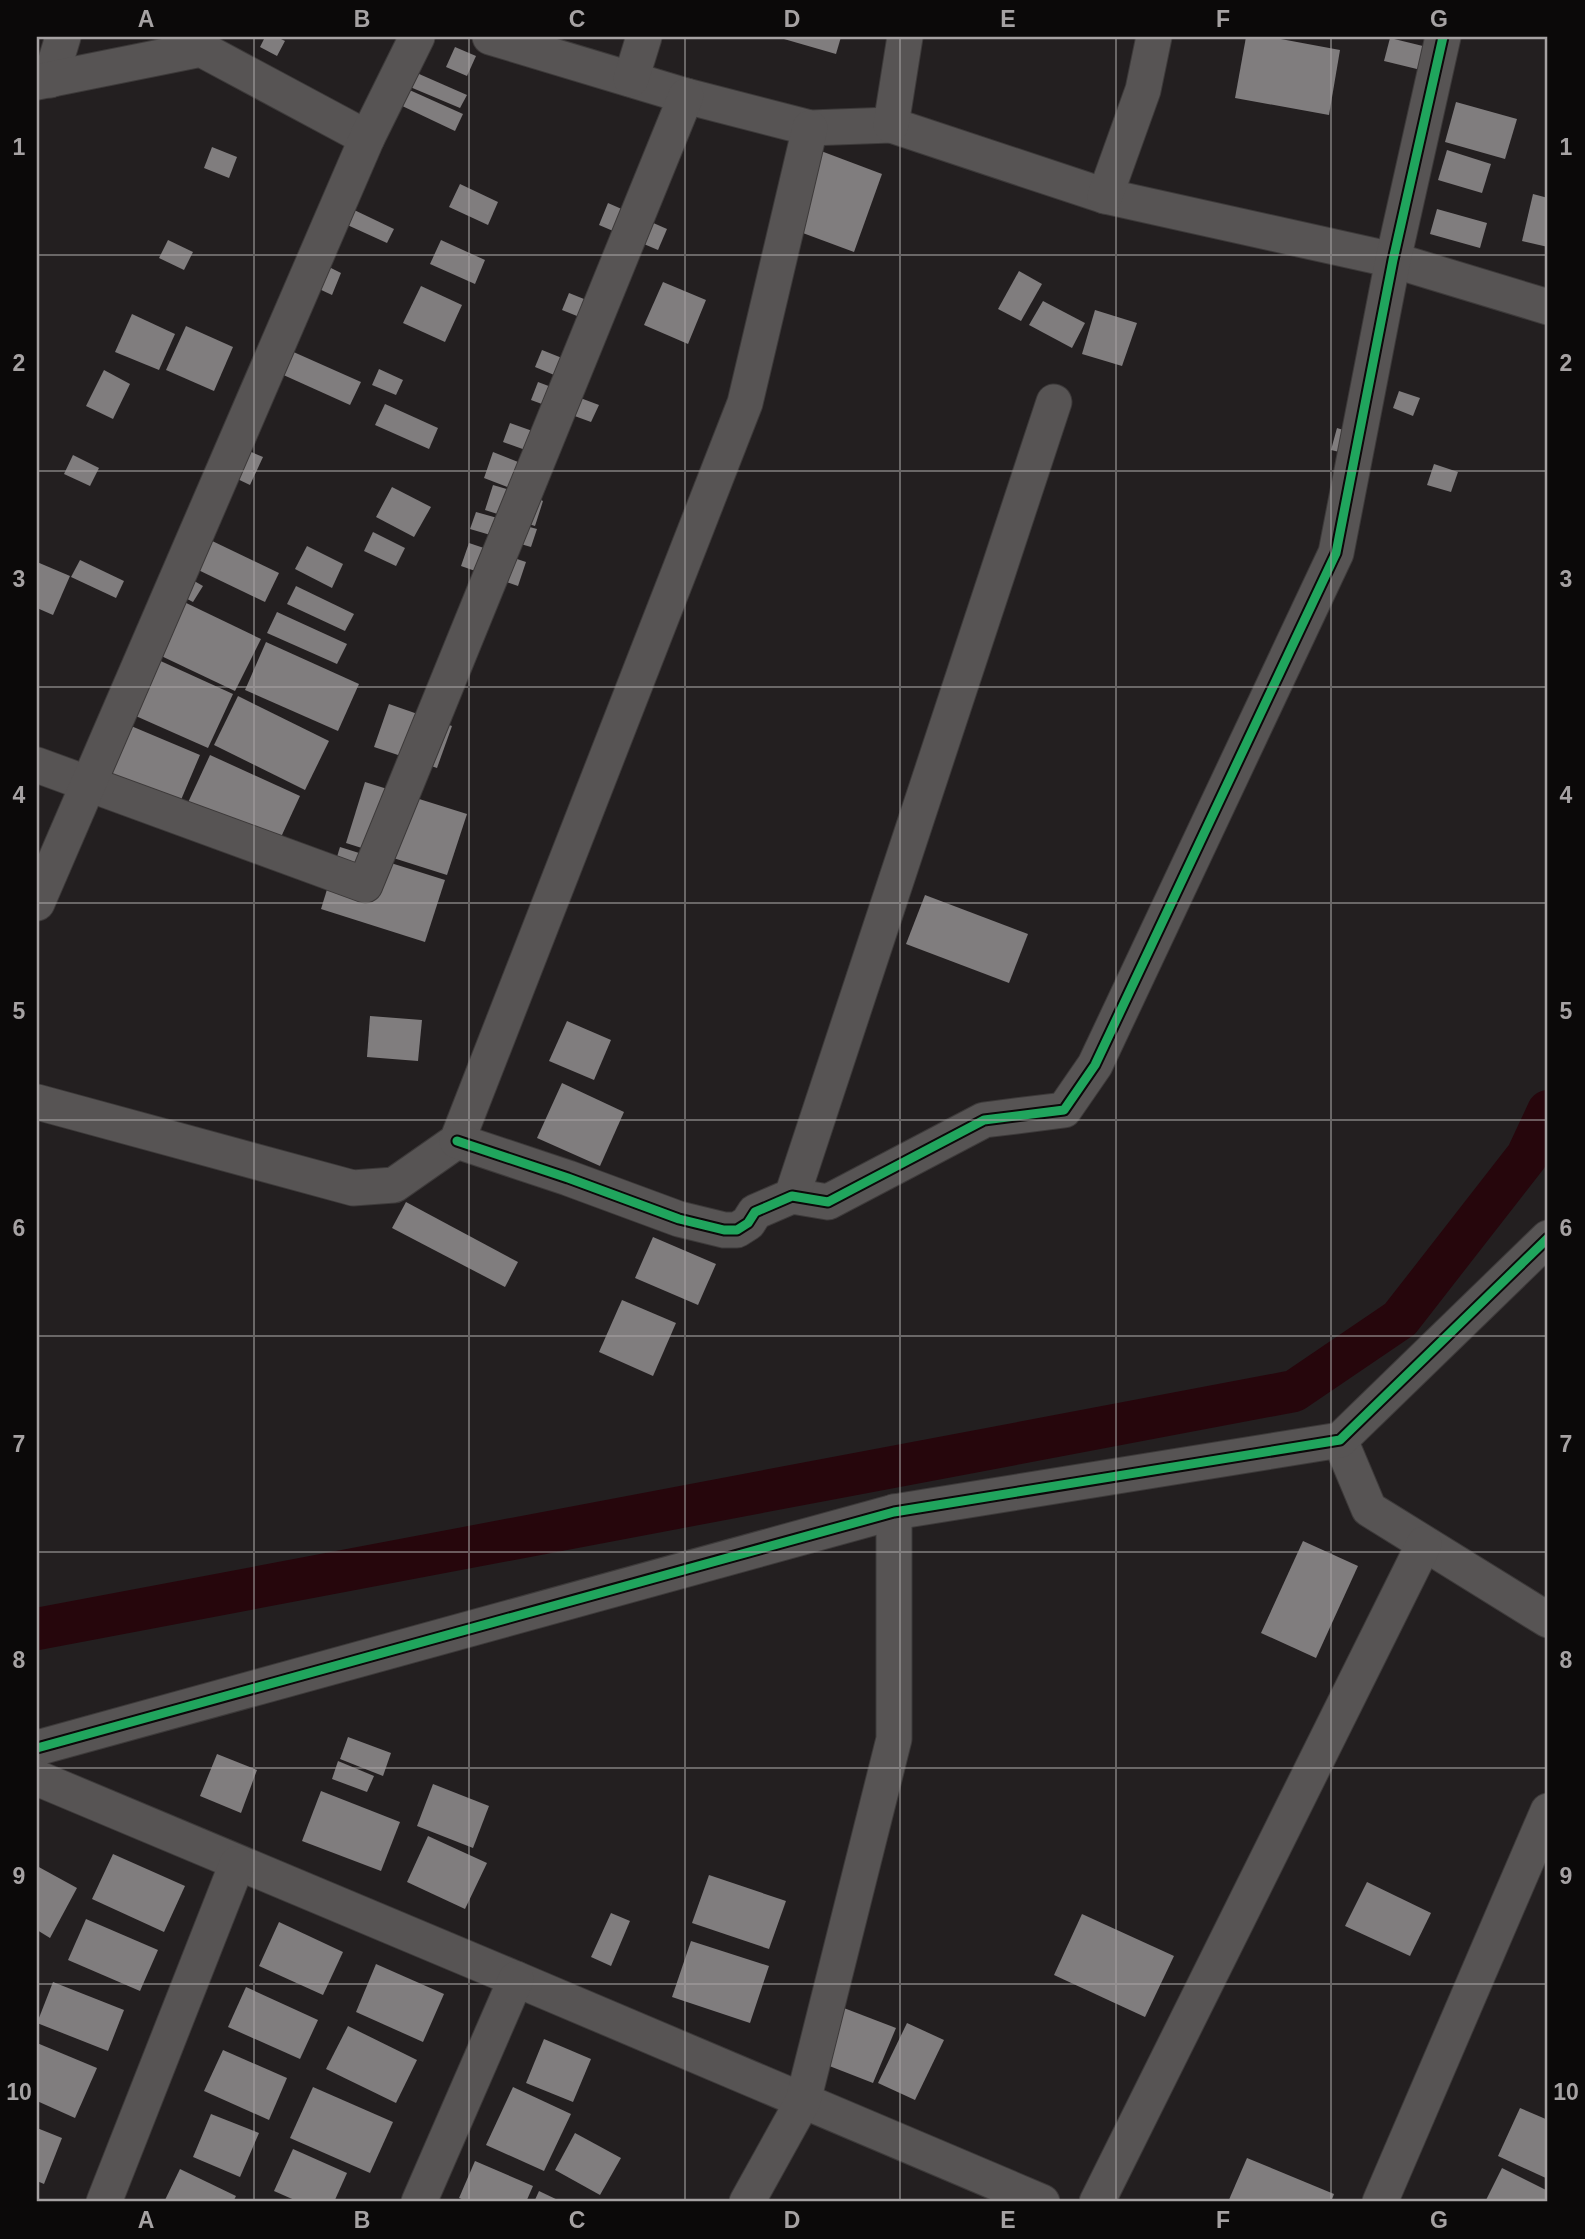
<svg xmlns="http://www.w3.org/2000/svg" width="1585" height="2239" viewBox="0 0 1585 2239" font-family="Arial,sans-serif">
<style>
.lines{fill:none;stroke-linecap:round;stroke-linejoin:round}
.canal{stroke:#26060c;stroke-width:42}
.building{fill:#807d7e}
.minor-casing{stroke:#3d3a3a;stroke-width:37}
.minor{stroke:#575454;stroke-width:35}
.cycleway-casing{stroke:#0b0909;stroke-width:13}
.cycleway{stroke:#20a55d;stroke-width:9}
.grid{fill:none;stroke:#a6a2a3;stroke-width:2;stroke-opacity:0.55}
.neatline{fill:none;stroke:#a6a2a3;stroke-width:2.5}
.grid-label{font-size:23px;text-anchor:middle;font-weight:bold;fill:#a6a2a3}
</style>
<rect width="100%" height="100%" fill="#231f20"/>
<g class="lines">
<polyline class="canal" points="37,1629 1294,1391 1400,1319 1527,1156 1548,1111"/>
</g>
<g class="building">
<polygon points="265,37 277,37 285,41 277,56 260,47"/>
<polygon points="777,37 841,37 836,54"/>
<polygon points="1246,37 1270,37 1340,50 1329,115 1235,98"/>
<polygon points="1390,38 1427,47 1421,70 1384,61"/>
<polygon points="455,47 476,56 467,76 446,67"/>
<polygon points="410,70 467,95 460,108 403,84"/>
<polygon points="405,88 463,114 455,131 398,104"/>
<polygon points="1456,102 1517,119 1505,159 1445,142"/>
<polygon points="212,147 237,157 229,178 204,168"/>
<polygon points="1447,150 1491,164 1482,193 1438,180"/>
<polygon points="821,151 882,174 854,252 792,229"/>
<polygon points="460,184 498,202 488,225 449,207"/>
<polygon points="1533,194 1548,198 1548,247 1522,241"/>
<polygon points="608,203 667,229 658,250 599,225"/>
<polygon points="350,208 394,229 387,243 343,223"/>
<polygon points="1437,209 1487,223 1480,248 1430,234"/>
<polygon points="168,240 193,252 184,270 159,258"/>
<polygon points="441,240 485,260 475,284 430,264"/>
<polygon points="327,266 341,273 332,295 317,288"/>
<polygon points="1019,271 1042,284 1021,321 998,309"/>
<polygon points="663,282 706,300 688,344 644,325"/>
<polygon points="421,286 462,305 445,342 403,323"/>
<polygon points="569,293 589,301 582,318 562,310"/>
<polygon points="1043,301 1085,323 1072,348 1029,325"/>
<polygon points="1095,310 1137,323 1122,366 1082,354"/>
<polygon points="132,314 175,334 159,370 115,352"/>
<polygon points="186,326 233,347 214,391 166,370"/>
<polygon points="289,350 361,382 350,405 279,373"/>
<polygon points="542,350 567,360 559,377 535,367"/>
<polygon points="379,369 403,380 396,395 372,385"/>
<polygon points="104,370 130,384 113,419 86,406"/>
<polygon points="538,382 599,405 591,422 531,400"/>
<polygon points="1399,391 1420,398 1413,416 1393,408"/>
<polygon points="385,404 438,428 429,449 375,425"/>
<polygon points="510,423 552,438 545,457 503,442"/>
<polygon points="1337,428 1362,436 1356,456 1331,450"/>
<polygon points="242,448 263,457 250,485 229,475"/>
<polygon points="493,452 551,475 541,500 543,501 535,526 485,510 493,485 531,496 484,478"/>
<polygon points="73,455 99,468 90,486 64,474"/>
<polygon points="1434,464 1458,472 1451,492 1427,485"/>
<polygon points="392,487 431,507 414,537 376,517"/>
<polygon points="476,512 537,529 531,547 470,529"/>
<polygon points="373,532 405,548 396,566 364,551"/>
<polygon points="206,538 279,573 265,602 192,567"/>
<polygon points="469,543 526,562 518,586 461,566"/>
<polygon points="307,546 343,564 332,588 295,569"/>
<polygon points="80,560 124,581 116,598 71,577"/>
<polygon points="37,562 70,576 53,615 37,608"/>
<polygon points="182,574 203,586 193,602 172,591"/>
<polygon points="296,586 354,614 345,631 287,604"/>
<polygon points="180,600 261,639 235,691 155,653"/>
<polygon points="277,612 347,644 337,664 267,633"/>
<polygon points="266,642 359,684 338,731 245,690"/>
<polygon points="154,658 233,694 208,748 129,713"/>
<polygon points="238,696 329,741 305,790 214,745"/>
<polygon points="389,704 452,726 437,768 374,747"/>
<polygon points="124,723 200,755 178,807 102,776"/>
<polygon points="210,755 300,796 275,850 185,809"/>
<polygon points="365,782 467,814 447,875 346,843"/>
<polygon points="340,847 445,880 425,942 321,909"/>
<polygon points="925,895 1028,934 1009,983 906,944"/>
<polygon points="370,1016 422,1020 418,1061 367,1057"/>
<polygon points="567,1021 611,1040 594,1080 549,1061"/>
<polygon points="562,1083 624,1112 600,1166 537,1138"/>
<polygon points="406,1202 518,1262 505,1287 392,1228"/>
<polygon points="653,1237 716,1264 698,1305 635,1278"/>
<polygon points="622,1300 676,1323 653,1376 599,1352"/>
<polygon points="1303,1541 1358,1566 1316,1658 1261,1633"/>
<polygon points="348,1737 391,1753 383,1776 340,1759"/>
<polygon points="217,1754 257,1770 241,1813 200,1796"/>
<polygon points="338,1761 374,1776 367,1792 332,1779"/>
<polygon points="433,1784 489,1806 473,1848 417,1826"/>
<polygon points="321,1791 400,1822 381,1871 302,1841"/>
<polygon points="428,1836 487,1863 465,1909 407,1882"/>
<polygon points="113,1854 185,1886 164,1932 92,1899"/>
<polygon points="37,1866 77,1888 50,1938 37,1930"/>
<polygon points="709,1875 786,1901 769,1949 692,1923"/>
<polygon points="1367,1882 1431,1913 1410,1956 1345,1926"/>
<polygon points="611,1913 630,1921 611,1966 591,1957"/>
<polygon points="1082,1914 1174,1956 1145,2017 1054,1975"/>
<polygon points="86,1919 158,1950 140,1991 68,1960"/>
<polygon points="279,1922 343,1952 323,1995 259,1966"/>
<polygon points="691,1941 769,1966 750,2023 672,1997"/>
<polygon points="376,1964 444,1994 423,2042 356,2012"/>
<polygon points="53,1982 124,2010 108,2051 37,2023"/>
<polygon points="246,1987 318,2020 300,2059 228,2027"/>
<polygon points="836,2005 896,2028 873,2083 814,2060"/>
<polygon points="907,2023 944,2040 915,2100 878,2083"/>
<polygon points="348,2026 417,2060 396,2103 326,2069"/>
<polygon points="544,2039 591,2059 573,2102 526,2083"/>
<polygon points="37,2043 97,2068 75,2118 37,2101"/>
<polygon points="223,2050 287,2078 269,2120 204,2091"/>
<polygon points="313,2087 393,2122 370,2173 290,2138"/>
<polygon points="513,2087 571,2114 544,2171 486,2145"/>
<polygon points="1520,2108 1548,2120 1548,2179 1498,2156"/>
<polygon points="211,2114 259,2133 240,2177 193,2157"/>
<polygon points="37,2128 62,2138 44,2184 37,2181"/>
<polygon points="575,2133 621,2158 600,2195 555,2170"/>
<polygon points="293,2149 347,2173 334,2202 299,2202 274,2191"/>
<polygon points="1247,2158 1334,2194 1331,2202 1228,2202"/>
<polygon points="475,2161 533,2186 526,2202 469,2202 459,2198"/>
<polygon points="1502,2168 1548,2191 1548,2202 1485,2202"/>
<polygon points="180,2169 236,2196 233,2202 164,2202"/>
<polygon points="539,2191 562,2202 534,2202"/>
</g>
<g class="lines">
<defs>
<g id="minor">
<polyline points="490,37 686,96 810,128 891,125 1105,196 1393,260 1548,307"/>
<polyline points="631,79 644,37"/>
<polyline points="50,80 63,37"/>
<polyline points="37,82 201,49 367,138"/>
<polyline points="891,125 905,37"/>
<polyline points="1105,196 1143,90 1154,37"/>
<polyline points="37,765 365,885 686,96"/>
<polyline points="37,903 367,138 417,37"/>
<polyline points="37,1102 353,1188 394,1185 457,1141 745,403 810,128"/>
<polyline points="457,1141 568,1178 679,1219 724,1230 737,1230 748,1223 755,1212 792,1196 828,1202 984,1120 1064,1110 1095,1065 1336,553 1393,260 1443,37"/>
<polyline points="792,1196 1054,402"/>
<polyline points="1340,1440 1369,1509 1548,1620"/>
<polyline points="37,1748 894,1512 1340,1440 1548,1238"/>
<polyline points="37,1778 516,1979 1042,2202"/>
<polyline points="104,2202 237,1864"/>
<polyline points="419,2202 516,1979"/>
<polyline points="747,2202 803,2101 894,1739 894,1512"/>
<polyline points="1097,2202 1424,1544"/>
<polyline points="1380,2202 1548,1811"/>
</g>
</defs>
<use href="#minor" class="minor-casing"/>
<use href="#minor" class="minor"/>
<defs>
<g id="cycleway">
<polyline points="457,1141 568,1178 679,1219 724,1230 737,1230 748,1223 755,1212 792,1196 828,1202 984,1120 1064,1110 1095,1065 1336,553 1393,260 1443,37"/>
<polyline points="37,1748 894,1512 1340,1440 1548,1238"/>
</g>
</defs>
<use href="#cycleway" class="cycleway-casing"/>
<use href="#cycleway" class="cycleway"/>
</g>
<path class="grid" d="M254,37V2202M469,37V2202M685,37V2202M900,37V2202M1116,37V2202M1331,37V2202M37,255H1548M37,471H1548M37,687H1548M37,903H1548M37,1120H1548M37,1336H1548M37,1552H1548M37,1768H1548M37,1984H1548"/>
<rect width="1585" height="2239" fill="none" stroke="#0b0909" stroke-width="77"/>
<rect x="38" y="38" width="1508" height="2162" class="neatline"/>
<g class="grid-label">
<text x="146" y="27">A</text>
<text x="362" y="27">B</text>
<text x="577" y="27">C</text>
<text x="792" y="27">D</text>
<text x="1008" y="27">E</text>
<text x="1223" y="27">F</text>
<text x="1439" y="27">G</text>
<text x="19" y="155">1</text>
<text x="1566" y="155">1</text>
<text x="19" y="371">2</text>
<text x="1566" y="371">2</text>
<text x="19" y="587">3</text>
<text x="1566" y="587">3</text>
<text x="19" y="803">4</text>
<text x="1566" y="803">4</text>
<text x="19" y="1019">5</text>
<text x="1566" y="1019">5</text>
<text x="19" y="1236">6</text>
<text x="1566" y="1236">6</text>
<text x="19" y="1452">7</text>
<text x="1566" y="1452">7</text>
<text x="19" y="1668">8</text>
<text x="1566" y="1668">8</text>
<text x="19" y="1884">9</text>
<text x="1566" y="1884">9</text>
<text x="19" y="2100">10</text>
<text x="1566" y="2100">10</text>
<text x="146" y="2228">A</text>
<text x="362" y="2228">B</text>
<text x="577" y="2228">C</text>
<text x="792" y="2228">D</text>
<text x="1008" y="2228">E</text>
<text x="1223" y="2228">F</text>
<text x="1439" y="2228">G</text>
</g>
</svg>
